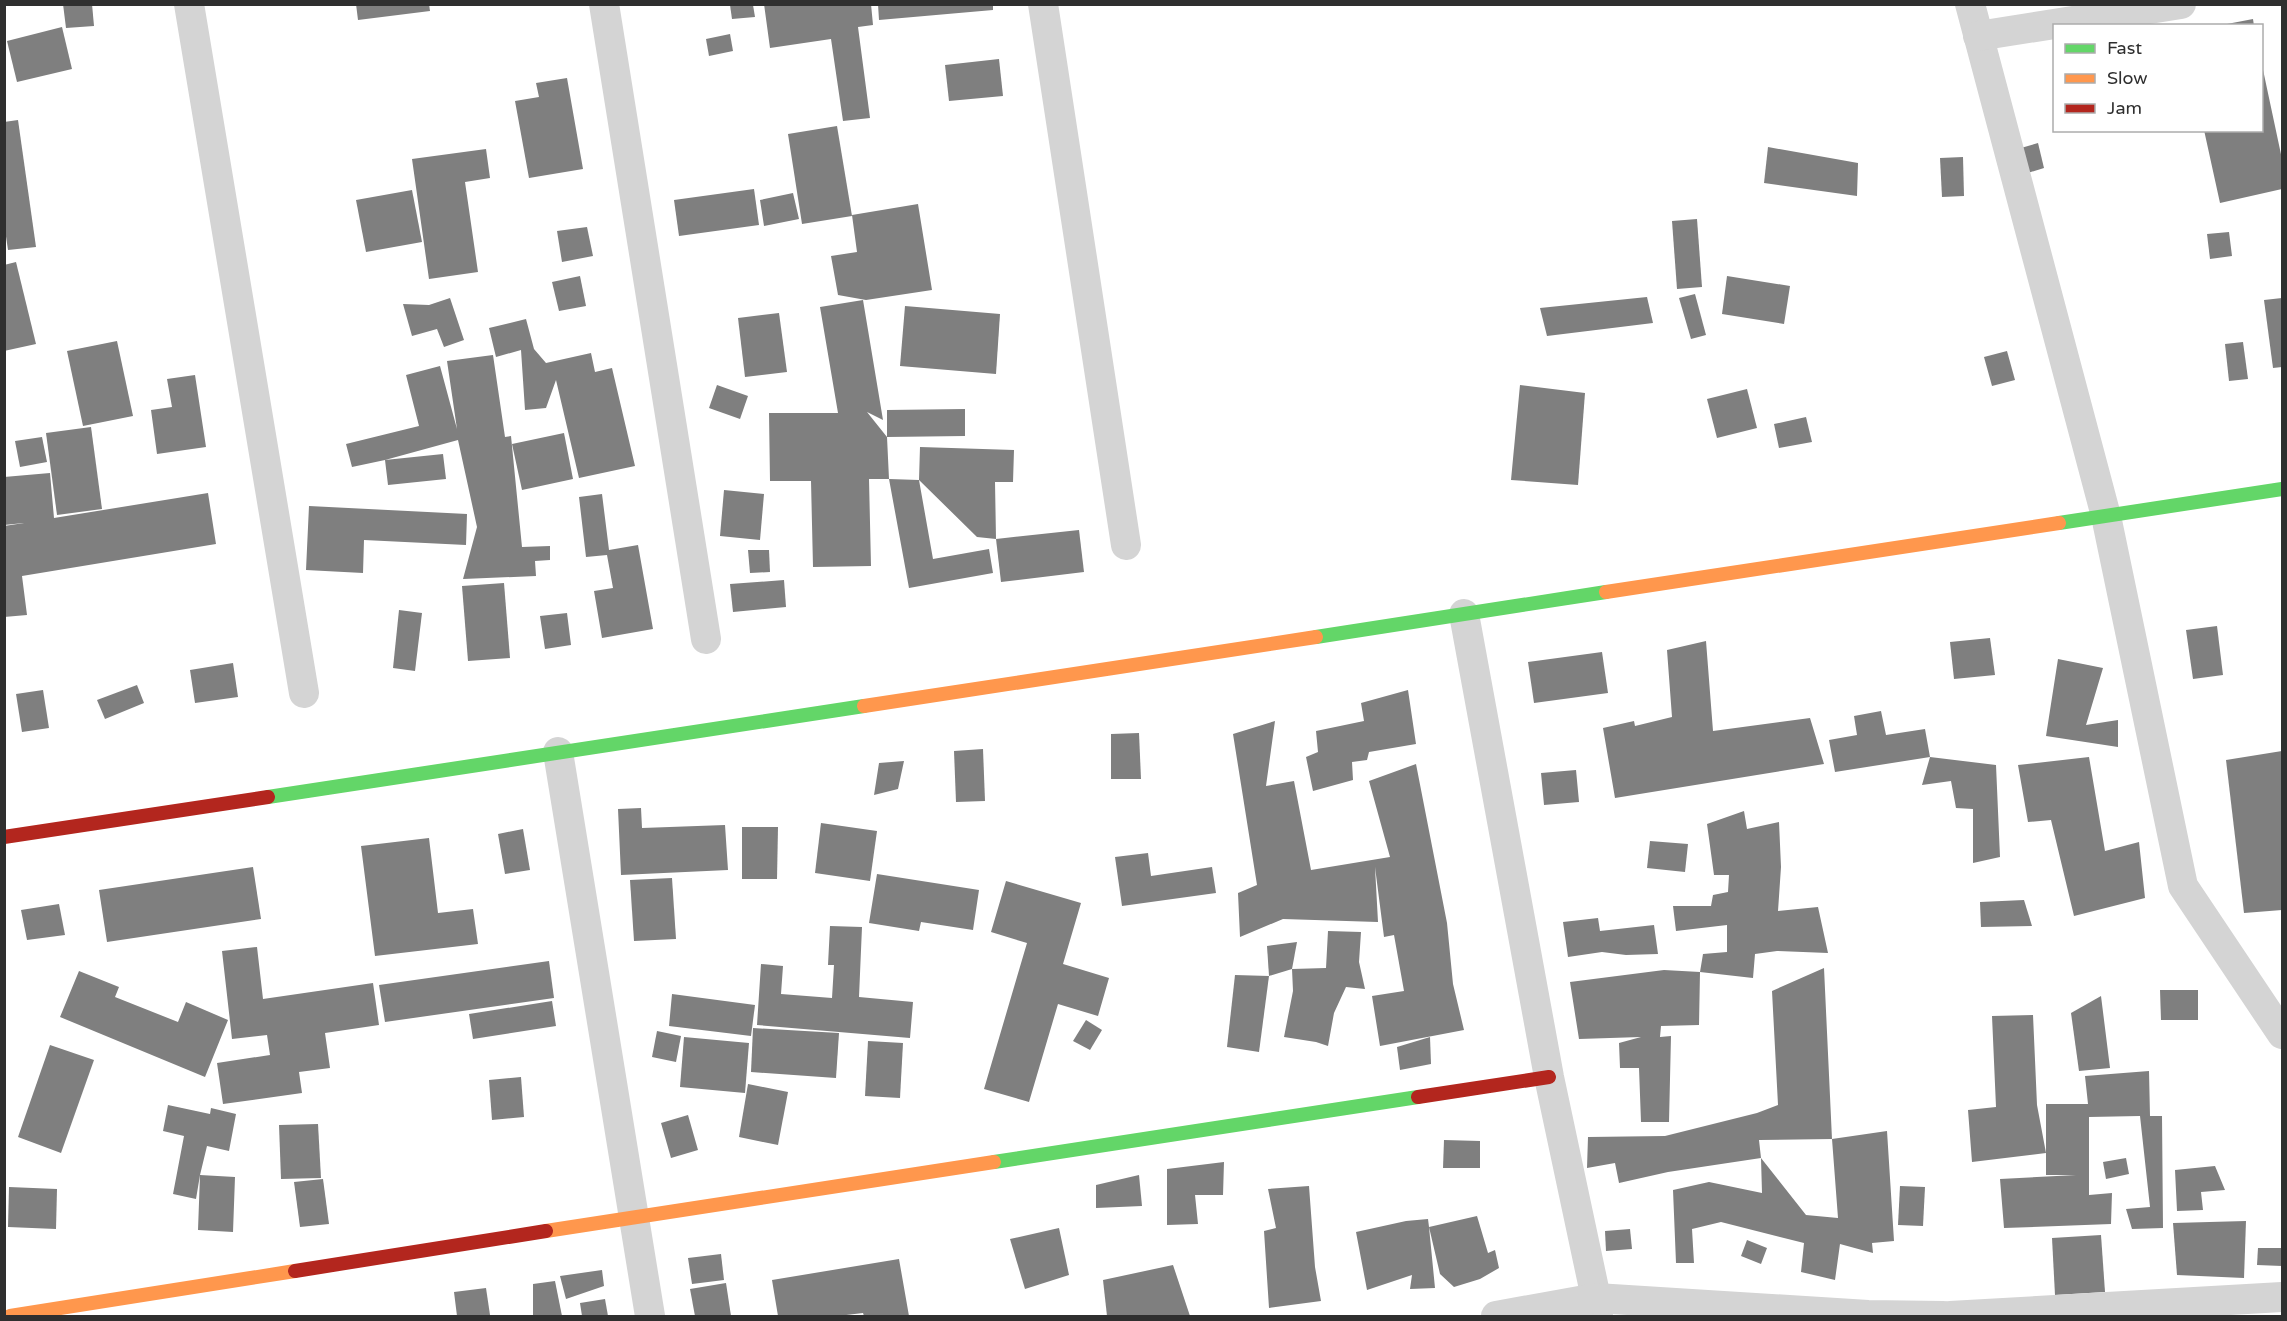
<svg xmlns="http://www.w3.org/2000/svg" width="2287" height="1321" viewBox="0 0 2287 1321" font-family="'Varela Round',sans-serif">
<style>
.building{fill:#7f7f7f}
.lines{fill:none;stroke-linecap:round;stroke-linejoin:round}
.street{stroke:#d4d4d4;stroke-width:30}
.fast{stroke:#63d668;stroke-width:14}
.slow{stroke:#ff974d;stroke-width:14}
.jam{stroke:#b3261e;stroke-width:14}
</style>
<rect width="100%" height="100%" fill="#fff"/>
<g class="building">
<polygon points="63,4 92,4 94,26 66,28"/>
<polygon points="356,4 429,4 430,11 358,20"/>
<polygon points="764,4 871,4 873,25 858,27 870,118 843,121 831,39 770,48"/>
<polygon points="878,4 993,4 993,10 879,20"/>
<polygon points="730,5 753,5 755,17 732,19"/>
<polygon points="2253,19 2254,26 2227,26 2227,24"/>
<polygon points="62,27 72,69 17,82 7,41"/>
<polygon points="730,34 733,51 709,56 706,39"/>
<polygon points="999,59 1003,96 949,101 945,65"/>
<polygon points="2262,65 2282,159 2282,189 2220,203 2204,130 2262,130"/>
<polygon points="567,78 583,169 529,178 515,101 539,97 536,83"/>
<polygon points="18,120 36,247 8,250 4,223 4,122"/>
<polygon points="837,126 852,216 802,224 788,134"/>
<polygon points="2038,143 2044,168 2021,175 2014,150"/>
<polygon points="1768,147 1858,163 1857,196 1764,183"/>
<polygon points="486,149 490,178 465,182 478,272 429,279 412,159"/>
<polygon points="1963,157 1964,196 1942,197 1940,158"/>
<polygon points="754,189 759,225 679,236 674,200"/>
<polygon points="412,190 422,242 366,252 356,200"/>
<polygon points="793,193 799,219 764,226 760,200"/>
<polygon points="918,204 932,290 866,300 838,295 831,256 857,252 852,215"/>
<polygon points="1697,219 1702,287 1677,289 1672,221"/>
<polygon points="587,227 593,256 562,262 557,231"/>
<polygon points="2229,232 2232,256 2210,259 2207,234"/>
<polygon points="16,262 36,344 4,351 4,265"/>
<polygon points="580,276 586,306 559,311 552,282"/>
<polygon points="1727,276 1790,286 1784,324 1722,314"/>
<polygon points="1695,294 1706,335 1691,339 1679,298"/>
<polygon points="1647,297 1653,323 1547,336 1540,308"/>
<polygon points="450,298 464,340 444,347 437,329 412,336 403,304 429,305"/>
<polygon points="2282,298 2282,367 2273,368 2264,300"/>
<polygon points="863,300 883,420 867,412 887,437 889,479 869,479 871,566 813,567 811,481 770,481 769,413 838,413 820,307"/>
<polygon points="905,306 1000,314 996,374 900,366"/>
<polygon points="779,313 787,372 745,377 738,318"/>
<polygon points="526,319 534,349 546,363 591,353 595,372 612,368 635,466 579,478 556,380 546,408 525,410 521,350 496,357 489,328"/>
<polygon points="117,341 133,416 83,426 67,351"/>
<polygon points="2243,342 2248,379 2229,381 2225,344"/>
<polygon points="2007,351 2015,380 1992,386 1984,357"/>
<polygon points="493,355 505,437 511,436 522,547 550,546 550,560 535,561 536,576 463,579 477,527 458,440 385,460 443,454 446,479 388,485 385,460 352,467 346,444 419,426 406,375 440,366 457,429 447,361"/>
<polygon points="195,375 206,447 157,454 151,410 172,407 167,379"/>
<polygon points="717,385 748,396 740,419 709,408"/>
<polygon points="1520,385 1585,393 1578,485 1511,480"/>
<polygon points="1747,389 1757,428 1717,438 1707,399"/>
<polygon points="965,409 965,436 887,437 887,410"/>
<polygon points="1806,417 1812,442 1779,448 1774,424"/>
<polygon points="91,427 102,509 57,515 46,433"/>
<polygon points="564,433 573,479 522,490 512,444"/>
<polygon points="42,437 47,462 20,467 15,441"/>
<polygon points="920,447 1014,450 1013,482 995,482 996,539 977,537 919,480"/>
<polygon points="50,473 54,518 208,493 216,544 22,576 27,615 4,617 4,526 24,523 4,525 4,477"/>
<polygon points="889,479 919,480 933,559 989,549 993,573 909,588"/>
<polygon points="724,490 764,494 760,540 720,536"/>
<polygon points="602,494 609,550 638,545 653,629 602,638 594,591 613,588 607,555 586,557 579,497"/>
<polygon points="309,506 467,514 466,545 364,540 363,573 306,570"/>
<polygon points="1079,530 1084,572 1001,582 996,539"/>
<polygon points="748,550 769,550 770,572 750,573"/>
<polygon points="784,580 786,607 733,612 730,584"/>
<polygon points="504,583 510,658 468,661 462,586"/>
<polygon points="399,610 422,613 415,671 393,668"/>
<polygon points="567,613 571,645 545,649 540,616"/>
<polygon points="2217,626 2223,675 2193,679 2186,630"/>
<polygon points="1990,638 1995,675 1954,679 1950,642"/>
<polygon points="1706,641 1713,731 1810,718 1824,764 1615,798 1603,728 1634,721 1635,726 1672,717 1667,650"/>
<polygon points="1602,652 1608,693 1534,703 1528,662"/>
<polygon points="2058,659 2103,668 2086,725 2118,720 2118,747 2046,736"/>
<polygon points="233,663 238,697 195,703 190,670"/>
<polygon points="137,685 144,703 105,719 97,700"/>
<polygon points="43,690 49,728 22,732 16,694"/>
<polygon points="1408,690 1416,744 1369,752 1367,760 1352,762 1353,780 1313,791 1306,757 1318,752 1316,731 1364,721 1361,703"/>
<polygon points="1881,711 1886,735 1925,729 1930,757 1835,772 1829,740 1857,735 1854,716"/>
<polygon points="1275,721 1266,786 1294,781 1311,870 1390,857 1369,781 1416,764 1447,923 1453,984 1464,1030 1380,1046 1372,996 1404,991 1394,935 1384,937 1375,867 1378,922 1283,919 1240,937 1238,893 1257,885 1233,734"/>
<polygon points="1139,733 1141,779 1111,779 1111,734"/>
<polygon points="983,749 985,801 956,802 954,751"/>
<polygon points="2282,751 2282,910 2244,913 2226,760"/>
<polygon points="1930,757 1996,765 2000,857 1973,863 1973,809 1956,808 1951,781 1922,785"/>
<polygon points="2089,757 2105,851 2139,842 2145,898 2074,916 2051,820 2028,822 2018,765"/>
<polygon points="904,761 898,789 874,795 879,763"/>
<polygon points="1576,770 1579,802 1544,805 1541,773"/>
<polygon points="641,808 642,828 725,825 728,870 621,875 618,809"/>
<polygon points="1744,811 1747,829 1779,822 1781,867 1778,911 1818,907 1828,953 1777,951 1755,954 1753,978 1700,972 1703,954 1727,952 1727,925 1676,931 1673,906 1711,906 1713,895 1728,892 1729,875 1714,875 1707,824"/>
<polygon points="821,823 877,831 870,881 815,873"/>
<polygon points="742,827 778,827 777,879 742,879"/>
<polygon points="523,829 530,870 505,874 498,834"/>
<polygon points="429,838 438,913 473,909 478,944 375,956 361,846"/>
<polygon points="1650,841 1688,844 1685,872 1647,868"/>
<polygon points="1148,853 1151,876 1212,867 1216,893 1122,906 1115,857"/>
<polygon points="253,867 261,919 107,942 99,890"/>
<polygon points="877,874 979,890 973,930 921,922 919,931 869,923"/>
<polygon points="672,878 676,939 634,941 630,880"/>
<polygon points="1006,881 1081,903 1063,964 1109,978 1098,1016 1058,1004 1029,1102 984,1089 1027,943 991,932"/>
<polygon points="2024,900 2032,926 1981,927 1980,902"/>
<polygon points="59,904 65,935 27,940 21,910"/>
<polygon points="1598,918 1600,931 1654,925 1658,954 1626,955 1602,952 1568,957 1563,922"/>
<polygon points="830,926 862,927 859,997 913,1002 910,1038 757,1025 761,964 783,966 781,994 832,998 834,965 828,965"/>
<polygon points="1328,931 1361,932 1359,962 1365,989 1346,987 1334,1013 1328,1046 1316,1042 1284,1037 1293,991 1292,969 1326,968"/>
<polygon points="1297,942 1292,969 1269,976 1267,946"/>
<polygon points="257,947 263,999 373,983 379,1025 325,1033 330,1068 299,1072 302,1093 223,1104 217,1063 270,1055 267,1035 232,1039 222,951"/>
<polygon points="549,961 554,998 385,1022 379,985"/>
<polygon points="1824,968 1832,1139 1759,1140 1761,1158 1806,1215 1838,1218 1832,1139 1887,1131 1894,1241 1872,1243 1873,1253 1840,1244 1835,1280 1801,1272 1804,1243 1721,1222 1692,1229 1694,1263 1676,1263 1673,1190 1709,1182 1762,1193 1761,1158 1668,1172 1619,1183 1615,1163 1587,1168 1588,1137 1665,1136 1757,1113 1778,1105 1772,991"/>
<polygon points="1664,970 1700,972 1699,1025 1661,1026 1660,1037 1671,1036 1669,1122 1641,1122 1639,1068 1620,1068 1619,1043 1641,1037 1579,1039 1570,982"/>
<polygon points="79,971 119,987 115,997 178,1022 186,1002 228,1020 205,1077 60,1017"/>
<polygon points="1235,975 1269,976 1259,1052 1227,1047"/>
<polygon points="2160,990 2198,990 2198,1020 2161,1020"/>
<polygon points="672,994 755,1005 751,1036 669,1026"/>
<polygon points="2101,996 2110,1068 2079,1071 2071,1013"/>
<polygon points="552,1001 556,1026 473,1039 469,1014"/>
<polygon points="2033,1015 2037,1105 2046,1153 1972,1162 1968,1110 1996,1107 1992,1016"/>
<polygon points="1086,1020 1102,1030 1090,1050 1073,1041"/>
<polygon points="753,1028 839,1033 836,1078 751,1072"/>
<polygon points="657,1031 681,1036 676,1062 652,1057"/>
<polygon points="684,1037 749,1043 745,1093 680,1087"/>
<polygon points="1430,1037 1431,1064 1400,1070 1397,1047"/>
<polygon points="868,1041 903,1043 900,1098 865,1096"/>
<polygon points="50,1045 94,1060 61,1153 18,1137"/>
<polygon points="2149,1071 2150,1116 2162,1116 2163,1228 2132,1229 2126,1209 2150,1207 2140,1116 2089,1117 2089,1195 2112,1193 2111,1224 2004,1228 2000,1179 2076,1175 2046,1175 2046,1104 2088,1104 2085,1076"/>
<polygon points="521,1077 524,1117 492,1120 489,1080"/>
<polygon points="748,1084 788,1092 778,1145 739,1137"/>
<polygon points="168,1105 210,1114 211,1108 236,1114 229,1151 207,1146 200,1175 235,1177 233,1232 198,1230 200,1175 196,1199 173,1194 184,1136 163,1131"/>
<polygon points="688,1115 698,1150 671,1158 661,1123"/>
<polygon points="318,1124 321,1178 281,1179 279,1125"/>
<polygon points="1444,1140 1480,1141 1480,1168 1443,1168"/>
<polygon points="2126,1158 2129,1174 2106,1179 2103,1162"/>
<polygon points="1224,1162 1223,1195 1195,1195 1198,1224 1167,1225 1167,1169"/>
<polygon points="2215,1166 2225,1190 2201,1192 2203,1210 2177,1211 2175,1170"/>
<polygon points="1139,1175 1142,1206 1096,1208 1096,1185"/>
<polygon points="323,1179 329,1224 300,1227 294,1182"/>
<polygon points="1309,1186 1315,1267 1321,1301 1269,1308 1264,1231 1276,1228 1268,1189"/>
<polygon points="1900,1186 1925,1187 1923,1226 1898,1225"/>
<polygon points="9,1187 57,1189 56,1229 8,1227"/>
<polygon points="1477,1216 1488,1253 1495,1250 1499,1268 1480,1279 1454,1287 1440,1274 1429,1227 1435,1288 1410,1289 1412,1275 1367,1290 1356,1232 1406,1221 1428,1219 1429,1227"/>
<polygon points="2246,1221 2244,1278 2177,1275 2173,1223"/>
<polygon points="1059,1228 1069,1275 1025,1289 1010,1239"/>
<polygon points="1630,1229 1632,1249 1606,1251 1605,1231"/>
<polygon points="2101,1235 2105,1292 2055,1295 2052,1238"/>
<polygon points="1747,1240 1767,1248 1761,1264 1741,1256"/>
<polygon points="2258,1248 2282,1248 2282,1266 2257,1265"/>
<polygon points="721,1254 724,1280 692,1284 688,1258"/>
<polygon points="899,1259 909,1316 864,1316 863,1313 838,1316 778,1316 772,1280"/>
<polygon points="1173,1265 1190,1316 1107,1316 1103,1280"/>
<polygon points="602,1270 604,1286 566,1299 560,1276"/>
<polygon points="555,1281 562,1316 533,1316 533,1284"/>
<polygon points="726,1283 731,1316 695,1316 690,1289"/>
<polygon points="486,1288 490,1315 457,1316 454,1292"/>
<polygon points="605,1299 608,1316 582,1316 580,1303"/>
</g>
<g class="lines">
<g class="street">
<polyline points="189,4 304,693"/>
<polyline points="604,4 706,639"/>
<polyline points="1043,4 1126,545"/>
<polyline points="1970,4 2106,516 2183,886 2282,1034"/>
<polyline points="1978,36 2181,4"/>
<polyline points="1464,614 1549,1077 1596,1298 1598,1316"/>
<polyline points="558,752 650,1316"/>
<polyline points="1496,1316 1596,1298 1868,1315 1943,1316"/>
<polyline points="1950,1316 2282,1297"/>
</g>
<g class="fast">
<polyline points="2059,523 2282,489"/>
<polyline points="1316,637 1606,592"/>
<polyline points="268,797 864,706"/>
<polyline points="994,1162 1418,1097"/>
</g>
<g class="slow">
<polyline points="1606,592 2059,523"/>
<polyline points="864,706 1316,637"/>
<polyline points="546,1231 994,1162"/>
<polyline points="10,1316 295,1271"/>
</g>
<g class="jam">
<polyline points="4,837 268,797"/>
<polyline points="1418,1097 1549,1077"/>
<polyline points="295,1271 546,1231"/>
</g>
</g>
<rect width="2287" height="1321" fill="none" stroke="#2f2f2f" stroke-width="12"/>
<rect x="2053" y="24" width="210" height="108" fill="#ffffff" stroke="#acacac" stroke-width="1.5"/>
<rect x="2065" y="44" width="30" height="9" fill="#63d668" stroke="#acacac" stroke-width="1.5"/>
<text x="2107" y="54" font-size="18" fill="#2f2f2f">Fast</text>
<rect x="2065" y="74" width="30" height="9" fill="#ff974d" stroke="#acacac" stroke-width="1.5"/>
<text x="2107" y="84" font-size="18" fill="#2f2f2f">Slow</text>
<rect x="2065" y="104" width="30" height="9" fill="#b3261e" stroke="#acacac" stroke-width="1.5"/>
<text x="2107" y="114" font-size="18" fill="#2f2f2f">Jam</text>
</svg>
